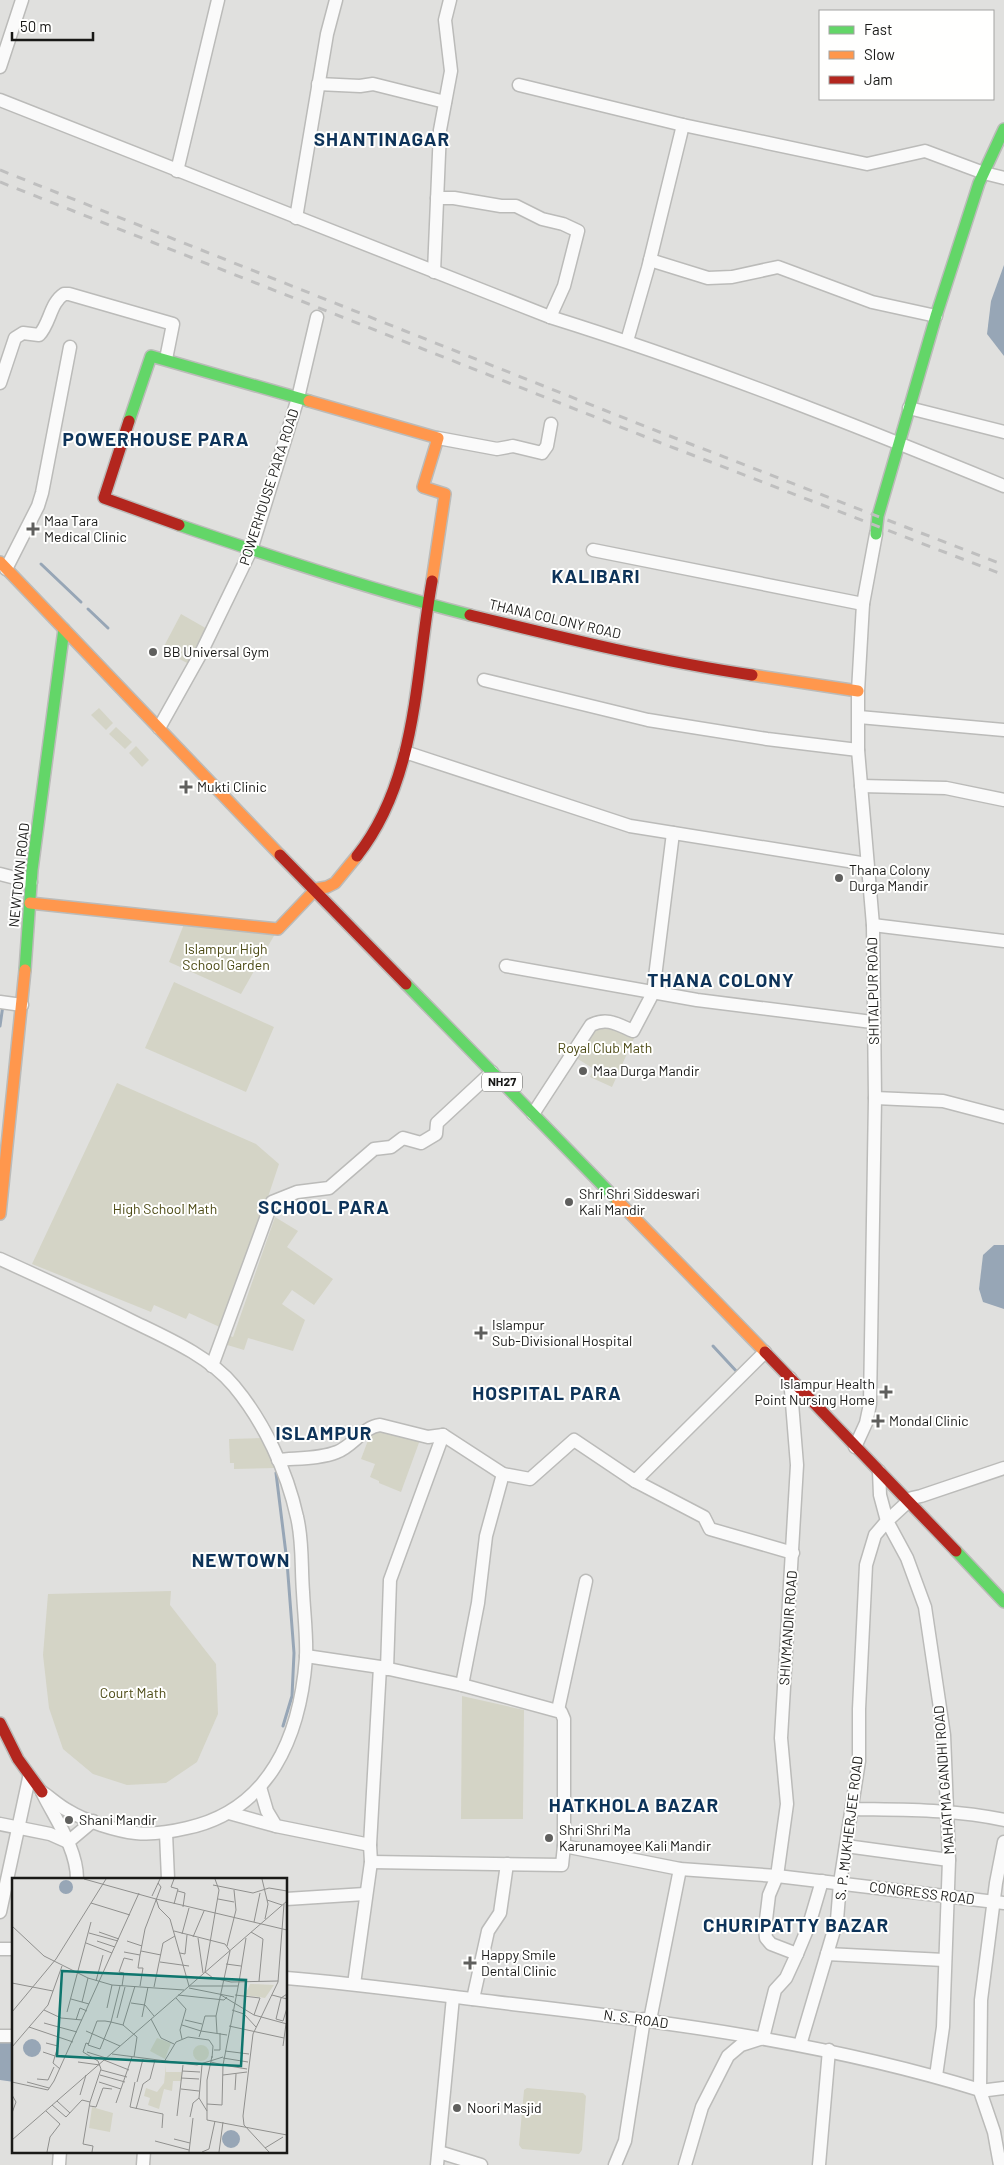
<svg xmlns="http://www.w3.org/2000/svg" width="1004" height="2165" viewBox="0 0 1004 2165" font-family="Barlow,sans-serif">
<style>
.green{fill:#d4d4c6}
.water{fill:#97a6b6}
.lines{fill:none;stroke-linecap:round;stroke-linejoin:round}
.stream{stroke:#97a6b6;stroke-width:3}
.street-casing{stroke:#bbbbb9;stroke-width:15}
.fast-casing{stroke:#bbbbb9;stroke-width:14}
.slow-casing{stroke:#bbbbb9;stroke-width:14}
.jam-casing{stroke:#bbbbb9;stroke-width:14}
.street{stroke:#fafafa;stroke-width:12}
.fast{stroke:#63d668;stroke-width:11}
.slow{stroke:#ff974d;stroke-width:11}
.jam{stroke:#b3261e;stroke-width:11}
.rail{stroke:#bfbfbf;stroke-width:3;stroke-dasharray:9 9;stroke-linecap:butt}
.poi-dot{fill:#5f5f5d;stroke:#fffffe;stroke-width:2}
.labels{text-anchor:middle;stroke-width:4;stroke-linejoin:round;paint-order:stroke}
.shield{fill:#fffffe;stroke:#5e5e5c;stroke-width:1}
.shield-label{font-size:12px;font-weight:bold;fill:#191917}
.street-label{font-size:14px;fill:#191917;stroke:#fffffe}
.poi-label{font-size:14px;fill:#191917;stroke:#fffffe;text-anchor:start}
.park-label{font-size:14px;fill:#4b4913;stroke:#fffffe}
.district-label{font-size:19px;font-weight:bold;letter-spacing:1px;fill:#0d3359;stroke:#fffffe}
.inset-road{fill:none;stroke:#90908e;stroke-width:1}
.view{fill:#0f766e;fill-opacity:0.15;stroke:#0f766e;stroke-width:2.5}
.inset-edge{fill:none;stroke:#191917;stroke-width:2.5}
</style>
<rect width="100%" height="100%" fill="#e0e0de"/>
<g class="green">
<polygon points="181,614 209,630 191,665 162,650"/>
<polygon points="99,708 113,723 106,730 91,715"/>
<polygon points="116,727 132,742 125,749 109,734"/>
<polygon points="136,746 149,760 142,767 129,753"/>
<polygon points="184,924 275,934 241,994 169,962"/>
<polygon points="174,982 274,1027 246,1092 145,1048"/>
<polygon points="601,1024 635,1036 612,1087 590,1077 594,1069 573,1056 586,1035"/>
<polygon points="117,1083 256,1144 279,1164 268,1197 271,1198 224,1329 189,1313 186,1319 154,1305 151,1312 32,1264"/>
<polygon points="275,1217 298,1231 287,1247 333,1279 314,1305 292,1290 282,1304 305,1320 293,1351 248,1338 244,1350 224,1344 227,1335 233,1337"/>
<polygon points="376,1429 420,1440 401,1492 379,1483 379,1481 370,1477 375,1464 361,1459 370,1435"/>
<polygon points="261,1438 275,1468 234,1469 234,1463 230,1463 229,1439"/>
<polygon points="171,1591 170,1605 216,1664 218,1714 197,1762 166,1783 127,1785 93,1774 63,1749 49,1708 43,1655 48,1594"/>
<polygon points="462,1696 524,1710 523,1819 461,1819"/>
<polygon points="527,2088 583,2093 586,2096 582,2150 579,2154 522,2149 519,2145 524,2090"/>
</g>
<g class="water">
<polygon points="1004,265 1004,356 987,334 991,301"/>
<polygon points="994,1245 1004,1245 1004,1309 983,1302 979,1289 983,1255"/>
<polygon points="0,2040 14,2040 14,2082 0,2080"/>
</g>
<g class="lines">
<g class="stream">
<polyline points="41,564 81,602"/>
<polyline points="88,609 108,628"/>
<polyline points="0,1026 3,1005"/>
<polyline points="713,1346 738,1373"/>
<polyline points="276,1473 287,1562 294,1653 292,1696 283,1726"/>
</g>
<defs>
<g id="street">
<polyline points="0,67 22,0"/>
<polyline points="318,84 360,86 373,84 445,102"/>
<polyline points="519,85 683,125 867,164 925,151 984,173 1004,178"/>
<path d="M0,100L550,317C704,365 855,425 1004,486"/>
<polyline points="177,171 218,0"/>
<polyline points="437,198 454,198 501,206 516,206 542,219 563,224 578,231 564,286 550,317"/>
<polyline points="296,218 327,34 336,0"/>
<polyline points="650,260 708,278 732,277 778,267 872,302 936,316"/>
<polyline points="434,272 440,130 451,71 445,20 450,0"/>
<polyline points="627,341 648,268 683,125"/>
<path d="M0,383L15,338L23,333L39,335C50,324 50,303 64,294H69L173,324L166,359"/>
<polyline points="909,408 1004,432"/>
<polyline points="438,438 497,449 513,446 542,453 547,446 551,424"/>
<polyline points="593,550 863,604"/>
<polyline points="6,569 38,506 42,493 70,347"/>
<polyline points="484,680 648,720 767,739 858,750"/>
<polyline points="859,717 1004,730"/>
<polyline points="159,728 201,653 251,550 298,398 317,317"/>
<polyline points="405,752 630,826 867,864"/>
<polyline points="861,786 946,788 1004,800"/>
<polyline points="0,874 31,882"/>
<polyline points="873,925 1004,941"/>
<polyline points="506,966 697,1000 872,1022"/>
<polyline points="0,1002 22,1005"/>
<polyline points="875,1098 943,1101 1004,1117"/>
<path d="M533,1114L591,1025C607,1017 617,1024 633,1031L653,993L673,833"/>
<path d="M0,1259C44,1279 88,1299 132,1321C167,1338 209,1356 234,1386C264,1422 287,1471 297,1517C303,1541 301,1567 303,1592C304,1613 307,1636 306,1658C300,1736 270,1810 187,1828C170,1832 153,1835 136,1833C117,1831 85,1821 69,1811C59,1806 51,1798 42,1792"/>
<polyline points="212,1366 272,1202 297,1192 329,1188 374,1149 391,1147 403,1138 421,1143 436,1134 437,1123 492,1072"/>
<polyline points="790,1378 797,1465 781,1738 787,1804 777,1876 769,1895 765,1928 766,1938 771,1944 797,1954"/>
<polyline points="855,1447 866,1423 870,1404 875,1098 873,925 858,750 858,691 863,604 876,534"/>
<path d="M278,1460C296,1458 320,1459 337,1452C353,1446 363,1427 380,1425L428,1437L443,1435L503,1474L530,1479L574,1440L635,1481L765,1352"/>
<polyline points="635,1481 704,1517 710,1529 793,1553"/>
<polyline points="306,1656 380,1667 370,1845 371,1862 354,1984"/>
<polyline points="387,1669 390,1580 443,1435"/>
<polyline points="462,1685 478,1603 486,1536 503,1474"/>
<polyline points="558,1710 586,1581"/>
<polyline points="260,1787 267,1811 276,1826 370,1845"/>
<path d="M43,1794C56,1820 77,1849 77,1879"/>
<path d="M852,1809C903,1810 954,1809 1004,1820"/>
<polyline points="229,1813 276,1826"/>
<polyline points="0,1824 50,1834 68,1842 93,1821"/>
<polyline points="166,1833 168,1879"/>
<polyline points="564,1846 680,1869 777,1876 1004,1903"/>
<polyline points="846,1846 949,1860"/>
<polyline points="371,1862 562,1865 564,1846 564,1719 561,1712 462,1685 380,1667"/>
<polyline points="286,1899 365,1894"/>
<polyline points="0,1912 29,1778"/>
<polyline points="0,1949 14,1949"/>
<polyline points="827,1954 944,1960"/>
<path d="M286,1978C362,1984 437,1995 512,2004C670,2022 828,2043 980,2090"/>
<polyline points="473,1999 488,1931 500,1913 507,1864"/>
<polyline points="650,2020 680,1869"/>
<polyline points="0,2036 14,2036"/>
<polyline points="800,2045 837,1920 840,1883 859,1761 859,1709 866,1565 875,1535 887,1521 880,1495 879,1471"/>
<polyline points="936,2076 943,2027 949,1860 944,1735 925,1607 907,1558 887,1521 912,1498 921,1496 1004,1468"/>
<polyline points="980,2091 1004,2088"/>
<polyline points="439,2152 481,2165"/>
<polyline points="59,2165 60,2151"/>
<polyline points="143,2165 144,2151"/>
<polyline points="437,2165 453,1997"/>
<polyline points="615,2165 625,2141 644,2019"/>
<polyline points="685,2165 702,2107 728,2056 741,2045 763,2038 775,1990 786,1978 797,1954 809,1925 822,1881"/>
<polyline points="819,2165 829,2050"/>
<polyline points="1000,2165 994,2132 980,2091 981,2000 996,1883 1004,1842"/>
</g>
<g id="fast">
<polyline points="129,421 151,356 309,401"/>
<path d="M179,525C275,558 372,590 470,615"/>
<polyline points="876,534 878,516 936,316 979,183 1004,129"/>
<polyline points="25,970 32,870 64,629"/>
<polyline points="406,984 617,1200"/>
<polyline points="956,1551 1004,1602"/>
</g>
<g id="slow">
<polyline points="309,401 438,438 423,487 445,494 432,581"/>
<polyline points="0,562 280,855"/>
<polyline points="752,675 858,691"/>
<polyline points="30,903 278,929 316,889 327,887 335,883 357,856"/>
<polyline points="617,1200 765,1352"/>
<polyline points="0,1214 25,970"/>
</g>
<g id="jam">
<polyline points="129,421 104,498 179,525"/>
<path d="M470,615C564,638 657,661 752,675"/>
<polyline points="280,855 406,984"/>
<path d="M357,856C418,779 415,674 432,581"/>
<polyline points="765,1352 956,1551"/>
<polyline points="0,1723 18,1759 42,1792"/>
</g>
</defs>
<use href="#street" class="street-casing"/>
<use href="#fast" class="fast-casing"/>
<use href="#slow" class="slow-casing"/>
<use href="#jam" class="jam-casing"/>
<use href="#street" class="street"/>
<use href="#fast" class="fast"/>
<use href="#slow" class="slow"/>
<use href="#jam" class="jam"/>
<g class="rail">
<polyline points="0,170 662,433 1004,565"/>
<polyline points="0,182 656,441 1004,575"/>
</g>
</g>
<g class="poi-dot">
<path d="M30.5 521.5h5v5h5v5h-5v5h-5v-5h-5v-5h5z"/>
<circle cx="153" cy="652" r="5"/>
<path d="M183.5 779.5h5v5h5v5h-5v5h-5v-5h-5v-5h5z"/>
<circle cx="839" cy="878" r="5"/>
<circle cx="583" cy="1071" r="5"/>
<circle cx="569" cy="1202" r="5"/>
<path d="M478.5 1325.5h5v5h5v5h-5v5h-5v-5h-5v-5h5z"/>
<path d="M883.5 1384.5h5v5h5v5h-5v5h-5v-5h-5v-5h5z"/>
<path d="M875.5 1413.5h5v5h5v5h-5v5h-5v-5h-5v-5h5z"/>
<circle cx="69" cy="1820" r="5"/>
<circle cx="549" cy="1838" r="5"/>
<path d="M467.5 1955.5h5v5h5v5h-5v5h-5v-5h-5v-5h5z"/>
<circle cx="457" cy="2108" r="5"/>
</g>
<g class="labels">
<rect class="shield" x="482" y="1072.5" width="40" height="19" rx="4"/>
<g class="shield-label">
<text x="502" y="1086">NH27</text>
</g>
<g class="street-label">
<text transform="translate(269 487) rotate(-72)" y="5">POWERHOUSE PARA ROAD</text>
<text transform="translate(555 619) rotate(13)" y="5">THANA COLONY ROAD</text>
<text transform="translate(19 875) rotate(-84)" y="5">NEWTOWN ROAD</text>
<text transform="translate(873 991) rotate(-91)" y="5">SHITALPUR ROAD</text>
<text transform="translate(788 1628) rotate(-86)" y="5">SHIVMANDIR ROAD</text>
<text transform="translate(944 1780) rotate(-94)" y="5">MAHATMA GANDHI ROAD</text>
<text transform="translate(849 1828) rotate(-83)" y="5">S. P. MUKHERJEE ROAD</text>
<text transform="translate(922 1893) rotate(7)" y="5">CONGRESS ROAD</text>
<text transform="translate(636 2019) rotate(8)" y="5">N. S. ROAD</text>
</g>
<g class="poi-label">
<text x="44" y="526">Maa Tara<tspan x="44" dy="16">Medical Clinic</tspan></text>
<text x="163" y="657">BB Universal Gym</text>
<text x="197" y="792">Mukti Clinic</text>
<text x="849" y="875">Thana Colony<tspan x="849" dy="16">Durga Mandir</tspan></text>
<text x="593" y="1076">Maa Durga Mandir</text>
<text x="579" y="1199">Shri Shri Siddeswari<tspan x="579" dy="16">Kali Mandir</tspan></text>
<text x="492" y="1330">Islampur<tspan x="492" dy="16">Sub-Divisional Hospital</tspan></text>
<text x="875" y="1389" text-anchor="end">Islampur Health<tspan x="875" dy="16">Point Nursing Home</tspan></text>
<text x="889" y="1426">Mondal Clinic</text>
<text x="79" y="1825">Shani Mandir</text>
<text x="559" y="1835">Shri Shri Ma<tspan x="559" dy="16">Karunamoyee Kali Mandir</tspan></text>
<text x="481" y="1960">Happy Smile<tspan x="481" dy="16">Dental Clinic</tspan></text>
<text x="467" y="2113">Noori Masjid</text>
</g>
<g class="park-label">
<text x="226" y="954">Islampur High<tspan x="226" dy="16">School Garden</tspan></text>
<text x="605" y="1053">Royal Club Math</text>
<text x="165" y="1214">High School Math</text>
<text x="133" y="1698">Court Math</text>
</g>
<g class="district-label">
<text x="382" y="146">SHANTINAGAR</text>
<text x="156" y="446">POWERHOUSE PARA</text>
<text x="596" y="583">KALIBARI</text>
<text x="721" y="987">THANA COLONY</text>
<text x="324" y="1214">SCHOOL PARA</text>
<text x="547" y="1400">HOSPITAL PARA</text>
<text x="324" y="1440">ISLAMPUR</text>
<text x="241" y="1567">NEWTOWN</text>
<text x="634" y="1812">HATKHOLA BAZAR</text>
<text x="796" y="1932">CHURIPATTY BAZAR</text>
</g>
</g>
<g transform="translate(12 1878)">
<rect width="275" height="275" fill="#e0e0de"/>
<path d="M238,106H241L262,107L253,120L233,117ZM145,160L159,165L153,181L138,173ZM181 175a8 8 0 1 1 16 0a8 8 0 1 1-16 0ZM154,187V194H170L169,203H161L160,213L152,211L147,231L136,227L138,220L132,218L134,210L145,214L152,205ZM80,229L101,235L98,254L77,250Z" fill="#d4d4c6"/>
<path d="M47 9a7 7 0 1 1 14 0a7 7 0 1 1-14 0ZM11 170a9 9 0 1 1 18 0a9 9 0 1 1-18 0ZM210 261a9 9 0 1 1 18 0a9 9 0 1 1-18 0Z" fill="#97a6b6"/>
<path class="inset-road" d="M72,1L144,21L147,30L158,41L177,108M162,1L159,9L166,11L162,26M203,1L207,12L193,94L201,100L219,104L266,103M250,1L256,26L253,41M201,7L241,15L257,10L275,13M166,13L173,15L171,29M140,18L148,1M144,21L275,52M206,21L222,24M255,22L270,27M79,25L118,37M242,44L248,15M0,48L32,78L76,100L100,107L172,112M162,53L213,66L218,73L204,138M87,54L107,61M239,54L251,61L247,103M77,55L106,63M170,56L177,30M181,59L192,33M186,60L191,95M85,63L103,69M115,63L130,68M74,65L100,75M215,68L224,32L222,12M129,73L149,77M112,74L128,77M168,75L173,76L175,57M148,84L177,88M214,86L229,88M84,103L91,77M227,104L234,60M0,105L41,113M108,108L99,144L88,171L76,167L85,143H93L99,144L111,147L125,159L122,179M110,108L112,95L107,94L112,80L121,82M128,108L131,90H126L128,77L133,51L149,9L146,5M177,108H226M142,109L151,65L163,58M177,110L222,119M275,116L269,120L264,141L271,143L275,130M166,117L212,122L215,119M209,117L242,137M223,117L248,120L242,137L275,146M260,117L275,121M164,120L174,131L168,152L170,161M59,121L77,126M70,124L76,100M119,125L133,127L142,138M95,130L100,107M32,132L49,140L70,142M220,132L232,136L244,149M0,134L44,81L94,1M55,134L79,44M130,139L136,109M105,140L113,109M139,141L149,160L162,166M64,142L68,130L75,133M173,142L190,146M32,145L65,154M111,147L123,108M170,147L189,153M217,148L272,160M17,149L61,164M74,153L108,168M189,153L193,138H204L205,155M187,159L189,153L215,157M34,165L46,168L43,178M77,166L74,165L71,174L86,183L89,191L78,224L71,266L81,268L80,274M271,168L274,146M0,169L36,127L50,88M202,172H208V155M213,173L237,176M31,174L43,178L41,185L48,191M75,174L94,180M100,176L185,187L211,179M200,178L195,202V242L275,257M211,180L236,184M92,182L117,192M66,184L88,187M152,184L164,164L176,159L197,162L201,168L200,180M199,184L211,187L227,104M190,187L187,220L195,233M89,192L115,199M170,193L188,194M88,197L113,204M211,197L235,194M169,200L187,201M25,201L36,202L42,189M0,204L36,212L42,203L127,15M15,204L37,210M87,204L109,211M123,204L118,229L151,236L150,250M125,204L131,181M131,206L138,201L143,182M169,211L187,213M223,212L224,196M0,217L4,224L0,235M68,217L74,197M45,223L58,235M104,225L120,179M195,226L210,227L211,187L235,191M40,227L54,239L70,222L78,224M78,228L84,229L91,210L100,211M124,231L131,206M34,233L48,246L38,259L35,274M165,238L171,187M178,239L181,225L187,220M162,261L178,265M0,262L275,23M143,263L177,272M253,270L271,259M177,274L181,240M190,274L197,271L203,243M207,274L211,244M257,274L232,247L231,238L241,156L266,104L272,26"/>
<path class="view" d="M50,93L234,102L229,188L45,178Z"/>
<rect width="275" height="275" class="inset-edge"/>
</g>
<rect x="819" y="10" width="175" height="90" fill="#fffffe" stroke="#a3a3a2"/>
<rect x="829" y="26" width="25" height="8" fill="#63d668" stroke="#a3a3a2"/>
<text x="864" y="35" font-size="15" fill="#191917">Fast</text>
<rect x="829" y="51" width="25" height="8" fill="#ff974d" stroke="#a3a3a2"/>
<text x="864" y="60" font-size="15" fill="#191917">Slow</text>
<rect x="829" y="76" width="25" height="8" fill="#b3261e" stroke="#a3a3a2"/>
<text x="864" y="85" font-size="15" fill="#191917">Jam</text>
<path d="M12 32v8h81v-8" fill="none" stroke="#191917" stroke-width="2.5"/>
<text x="20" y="32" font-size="15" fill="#191917" stroke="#fffffe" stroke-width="4" paint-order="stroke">50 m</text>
</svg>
